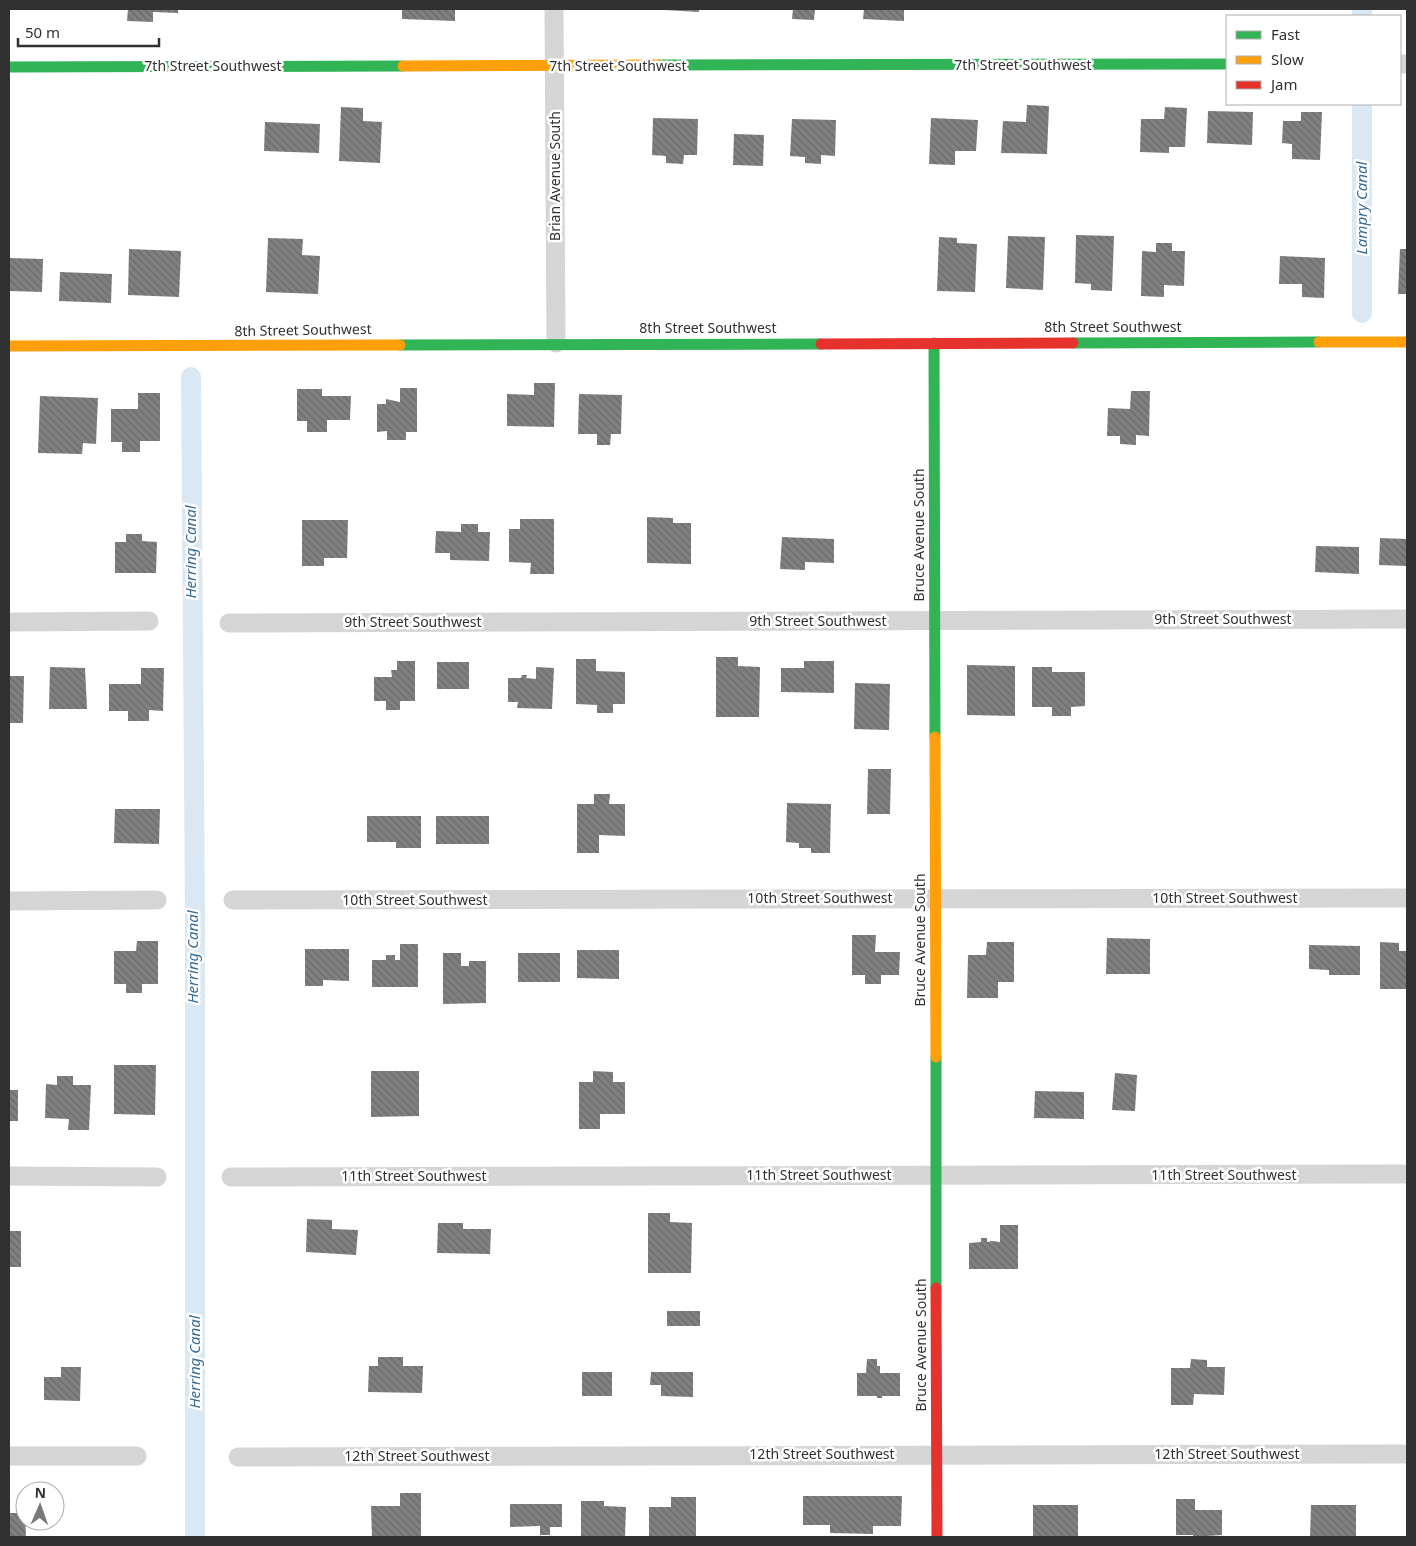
<svg xmlns="http://www.w3.org/2000/svg" width="1416" height="1546" viewBox="0 0 1416 1546" font-family="'Noto Sans',sans-serif">
<style>
.lines{fill:none;stroke-linecap:round;stroke-linejoin:round}
.canal{stroke:#dae8f4;stroke-width:20}
.building{fill:url(#building-back-hatch)}
.street{stroke:#d5d5d5;stroke-width:19}
.fast{stroke:#30b455;stroke-width:11}
.slow{stroke:#ff9f0a;stroke-width:11}
.jam{stroke:#e5322d;stroke-width:11}
.labels{text-anchor:middle;stroke-width:5;stroke-linejoin:round;paint-order:stroke}
.street-label{font-size:14px;fill:#313131;stroke:#fff}
.water-label{font-size:15px;font-style:italic;fill:#396d99;stroke:#fff}
</style>
<defs>
<pattern id="building-back-hatch" width="6" height="6" patternUnits="userSpaceOnUse" patternTransform="scale(1.25)"><rect width="6" height="6" fill="#808080"/><path d="M-1 5l2 2M0 0l6 6M5-1l2 2" fill="none" stroke="#696969"/></pattern>
</defs>
<rect width="100%" height="100%" fill="#fff"/>
<g class="lines">
<g class="canal">
<polyline points="1362,16 1362,9"/>
<polyline points="1362,313 1362,104"/>
<polyline points="191,377 195,914 195,1537"/>
</g>
</g>
<g class="building">
<polygon points="128,9 178,9 178,13 153,12 153,22 127,21"/>
<polygon points="402,9 455,9 455,21 402,19"/>
<polygon points="664,9 699,9 699,12 664,10"/>
<polygon points="793,9 815,9 814,20 792,19"/>
<polygon points="864,9 904,9 904,21 863,19"/>
<polygon points="1027,105 1049,106 1047,154 1001,153 1003,121 1026,122"/>
<polygon points="341,107 363,108 363,121 382,122 380,163 339,161"/>
<polygon points="1165,107 1187,108 1185,147 1169,147 1169,153 1140,152 1141,119 1164,119"/>
<polygon points="1208,111 1253,112 1252,145 1207,143"/>
<polygon points="1301,112 1322,112 1320,160 1292,159 1292,144 1282,143 1283,121 1301,121"/>
<polygon points="653,118 698,119 697,155 684,155 683,164 666,163 666,156 652,155"/>
<polygon points="931,118 978,120 976,151 955,151 955,165 929,164"/>
<polygon points="792,119 836,120 835,156 821,155 821,164 805,163 805,157 790,156"/>
<polygon points="265,122 320,124 319,153 264,151"/>
<polygon points="734,134 764,135 763,166 733,165"/>
<polygon points="1076,235 1114,236 1112,291 1091,290 1091,284 1075,283"/>
<polygon points="1008,236 1045,237 1043,290 1006,288"/>
<polygon points="939,237 957,238 957,243 977,244 975,292 937,291"/>
<polygon points="268,238 303,239 302,255 320,256 318,294 266,292"/>
<polygon points="1156,243 1172,243 1172,251 1185,251 1184,286 1164,285 1164,297 1141,296 1142,251 1156,252"/>
<polygon points="129,249 181,251 179,297 128,295"/>
<polygon points="1400,249 1407,249 1407,294 1398,294"/>
<polygon points="1280,256 1325,258 1324,298 1302,297 1302,284 1279,284"/>
<polygon points="9,258 43,259 42,292 9,291"/>
<polygon points="60,272 112,274 111,303 59,301"/>
<polygon points="534,383 555,383 554,427 507,426 507,394 534,395"/>
<polygon points="400,388 417,388 417,432 406,432 406,440 387,440 387,431 377,432 377,404 386,404 386,399 400,402"/>
<polygon points="297,389 322,389 322,396 351,396 350,420 327,420 327,432 307,432 307,421 297,421"/>
<polygon points="1131,391 1150,391 1149,436 1136,435 1136,445 1120,444 1120,436 1107,436 1108,408 1130,409"/>
<polygon points="138,393 160,393 160,441 140,441 140,452 122,452 122,442 111,442 111,409 138,409"/>
<polygon points="579,394 622,395 621,434 611,434 610,445 597,445 597,434 578,434"/>
<polygon points="40,396 98,398 96,444 83,443 82,454 38,453"/>
<polygon points="647,517 673,518 673,523 691,523 691,564 647,563"/>
<polygon points="520,519 554,519 554,574 530,574 531,563 509,562 509,529 520,529"/>
<polygon points="302,520 348,520 347,558 324,558 324,566 302,566"/>
<polygon points="461,524 478,524 478,532 490,532 489,561 450,560 450,553 435,553 436,531 461,532"/>
<polygon points="126,534 142,534 142,541 157,542 156,573 115,573 115,542 126,542"/>
<polygon points="782,537 834,539 834,563 805,562 805,570 780,569"/>
<polygon points="1380,538 1407,539 1407,566 1379,565"/>
<polygon points="1316,546 1359,547 1359,574 1315,572"/>
<polygon points="716,657 738,657 738,666 760,667 759,717 716,717"/>
<polygon points="576,659 596,659 596,671 625,672 625,704 613,704 613,713 597,713 597,705 576,704"/>
<polygon points="397,661 415,661 415,701 400,701 400,710 386,710 386,701 374,701 374,677 392,677 391,670 397,670"/>
<polygon points="804,661 834,661 834,693 781,692 781,668 804,668"/>
<rect x="437" y="662" width="32" height="27"/>
<polygon points="967,665 1015,666 1015,716 967,715"/>
<polygon points="50,667 85,668 87,709 49,709"/>
<polygon points="536,667 554,668 552,709 517,708 518,702 508,702 508,678 521,678 522,675 527,675 526,678 536,679"/>
<polygon points="1032,667 1052,667 1052,672 1085,672 1085,706 1071,707 1071,716 1052,716 1052,707 1032,707"/>
<polygon points="141,668 164,668 163,711 149,710 149,721 128,721 128,711 109,711 109,684 141,684"/>
<polygon points="9,676 24,676 23,723 9,723"/>
<polygon points="855,683 890,684 889,730 854,729"/>
<polygon points="868,769 891,769 890,814 867,814"/>
<polygon points="594,794 610,794 609,804 625,804 625,836 599,835 599,853 577,853 577,804 594,804"/>
<polygon points="787,803 831,804 830,853 811,853 811,848 799,848 799,843 786,842"/>
<polygon points="115,809 160,809 159,844 114,843"/>
<polygon points="367,816 421,816 421,848 396,848 396,842 367,842"/>
<rect x="436" y="816" width="53" height="28"/>
<polygon points="852,935 876,935 875,952 900,952 899,975 881,975 881,984 865,984 865,975 852,975"/>
<polygon points="1107,938 1150,939 1150,974 1106,974"/>
<polygon points="137,941 158,941 158,984 142,984 142,993 126,993 126,984 114,984 114,951 136,951"/>
<polygon points="987,942 1014,942 1014,982 998,982 998,998 967,998 968,955 986,955"/>
<polygon points="1380,942 1399,943 1399,951 1407,951 1407,989 1380,989"/>
<polygon points="400,944 418,944 418,987 372,987 372,960 386,960 386,955 395,955 395,960 400,960"/>
<polygon points="1309,945 1360,946 1360,975 1329,975 1329,970 1309,969"/>
<polygon points="305,949 349,949 349,981 323,980 323,986 305,986"/>
<polygon points="577,950 619,950 619,979 577,978"/>
<polygon points="443,953 461,953 461,966 469,966 469,961 486,961 486,1003 443,1004"/>
<rect x="518" y="953" width="42" height="29"/>
<polygon points="114,1065 156,1065 155,1115 114,1114"/>
<polygon points="371,1071 419,1071 419,1116 371,1117"/>
<polygon points="593,1071 613,1072 613,1082 625,1082 625,1114 600,1114 600,1129 579,1129 579,1082 593,1082"/>
<polygon points="1115,1073 1137,1075 1135,1111 1112,1110"/>
<polygon points="57,1076 73,1076 73,1085 91,1085 89,1130 68,1130 69,1119 45,1118 46,1084 57,1085"/>
<rect x="9" y="1090" width="9" height="31"/>
<polygon points="1035,1091 1084,1092 1084,1119 1034,1118"/>
<polygon points="648,1213 670,1213 670,1222 692,1223 691,1273 648,1273"/>
<polygon points="307,1219 332,1220 332,1229 358,1230 356,1255 306,1252"/>
<polygon points="438,1223 463,1223 463,1229 491,1229 490,1254 437,1253"/>
<polygon points="1000,1225 1018,1225 1018,1269 969,1269 969,1243 981,1242 981,1238 987,1238 987,1242 992,1241 1000,1242"/>
<rect x="9" y="1231" width="12" height="36"/>
<rect x="667" y="1311" width="33" height="15"/>
<polygon points="378,1357 403,1357 403,1366 423,1366 422,1393 368,1392 369,1366 378,1366"/>
<polygon points="867,1359 877,1359 877,1366 880,1366 880,1373 900,1373 900,1396 882,1396 882,1398 877,1398 877,1396 857,1396 857,1373 866,1373"/>
<polygon points="1191,1359 1207,1360 1207,1367 1225,1367 1224,1395 1194,1394 1193,1405 1171,1405 1171,1368 1190,1368"/>
<polygon points="61,1367 81,1367 80,1401 44,1400 44,1377 61,1377"/>
<rect x="582" y="1372" width="30" height="24"/>
<polygon points="651,1372 693,1372 693,1397 661,1396 661,1385 650,1385"/>
<polygon points="400,1493 421,1493 421,1537 372,1537 371,1506 400,1506"/>
<polygon points="803,1496 902,1496 901,1526 873,1526 873,1534 830,1533 830,1525 803,1525"/>
<polygon points="671,1497 696,1497 696,1537 649,1537 649,1507 671,1507"/>
<polygon points="1176,1499 1195,1499 1195,1510 1222,1510 1222,1535 1193,1537 1193,1535 1176,1535"/>
<polygon points="581,1501 604,1501 604,1506 626,1507 625,1537 581,1537"/>
<polygon points="510,1504 562,1504 562,1527 550,1527 550,1535 540,1535 540,1526 510,1527"/>
<rect x="1033" y="1505" width="45" height="32"/>
<polygon points="1311,1505 1356,1505 1356,1537 1310,1537"/>
<polygon points="9,1513 25,1513 26,1537 9,1537"/>
</g>
<g class="lines">
<g class="street">
<polyline points="554,9 556,343"/>
<polyline points="1400,64 1407,64"/>
<polyline points="9,622 149,621"/>
<polyline points="229,623 1407,619"/>
<polyline points="233,900 1407,898"/>
<polyline points="9,901 157,900"/>
<polyline points="9,1176 157,1177"/>
<polyline points="231,1177 1407,1174"/>
<polyline points="9,1456 137,1456"/>
<polyline points="238,1457 1407,1454"/>
</g>
<g class="fast">
<polyline points="659,65 1227,64"/>
<polyline points="9,67 403,66"/>
<polyline points="934,343 935,737"/>
<polyline points="1073,343 1319,342"/>
<polyline points="400,345 821,344"/>
<polyline points="936,1057 936,1288"/>
</g>
<g class="slow">
<polyline points="403,66 659,65"/>
<polyline points="1319,342 1407,342"/>
<polyline points="9,346 400,345"/>
<polyline points="935,737 936,1057"/>
</g>
<g class="jam">
<polyline points="821,344 1073,343"/>
<polyline points="936,1288 937,1537"/>
</g>
</g>
<g class="labels">
<g class="street-label">
<text x="1023" y="70">7th Street Southwest</text>
<text x="213" y="71">7th Street Southwest</text>
<text x="618" y="71">7th Street Southwest</text>
<text transform="translate(555 176) rotate(-90)" y="5">Brian Avenue South</text>
<text x="1113" y="332">8th Street Southwest</text>
<text x="708" y="333">8th Street Southwest</text>
<text transform="translate(303 330) rotate(-1)" y="5">8th Street Southwest</text>
<text transform="translate(919 535) rotate(-90)" y="5">Bruce Avenue South</text>
<text x="1223" y="624">9th Street Southwest</text>
<text x="818" y="626">9th Street Southwest</text>
<text x="413" y="627">9th Street Southwest</text>
<text x="820" y="903">10th Street Southwest</text>
<text x="1225" y="903">10th Street Southwest</text>
<text x="415" y="905">10th Street Southwest</text>
<text transform="translate(920 940) rotate(-90)" y="5">Bruce Avenue South</text>
<text x="819" y="1180">11th Street Southwest</text>
<text x="1224" y="1180">11th Street Southwest</text>
<text x="414" y="1181">11th Street Southwest</text>
<text transform="translate(921 1345) rotate(-90)" y="5">Bruce Avenue South</text>
<text x="822" y="1459">12th Street Southwest</text>
<text x="1227" y="1459">12th Street Southwest</text>
<text x="417" y="1461">12th Street Southwest</text>
</g>
<g class="water-label">
<text transform="translate(1362 208) rotate(-90)" y="5">Lampry Canal</text>
<text transform="translate(191 552) rotate(-90)" y="5">Herring Canal</text>
<text transform="translate(193 957) rotate(-90)" y="5">Herring Canal</text>
<text transform="translate(195 1362) rotate(-90)" y="5">Herring Canal</text>
</g>
</g>
<rect width="1416" height="1546" fill="none" stroke="#313131" stroke-width="20"/>
<rect x="1226" y="15" width="175" height="90" fill="#ffffff" stroke="#adadad"/>
<rect x="1236" y="31" width="25" height="8" fill="#30b455" stroke="#adadad"/>
<text x="1271" y="40" font-size="15" fill="#313131">Fast</text>
<rect x="1236" y="56" width="25" height="8" fill="#ff9f0a" stroke="#adadad"/>
<text x="1271" y="65" font-size="15" fill="#313131">Slow</text>
<rect x="1236" y="81" width="25" height="8" fill="#e5322d" stroke="#adadad"/>
<text x="1271" y="90" font-size="15" fill="#313131">Jam</text>
<g transform="translate(40 1506) rotate(2)"><circle r="24" fill="#ffffff" stroke="#adadad"/>
<path d="M0-4L9 19L0 12L-9 19Z" fill="#797979"/>
<text y="-8" font-size="14" font-weight="bold" text-anchor="middle" fill="#313131">N</text>
</g>
<path d="M18 38v8h141v-8" fill="none" stroke="#313131" stroke-width="2.5"/>
<text x="25" y="38" font-size="15" fill="#313131" stroke="#ffffff" stroke-width="4" paint-order="stroke">50 m</text>
</svg>
